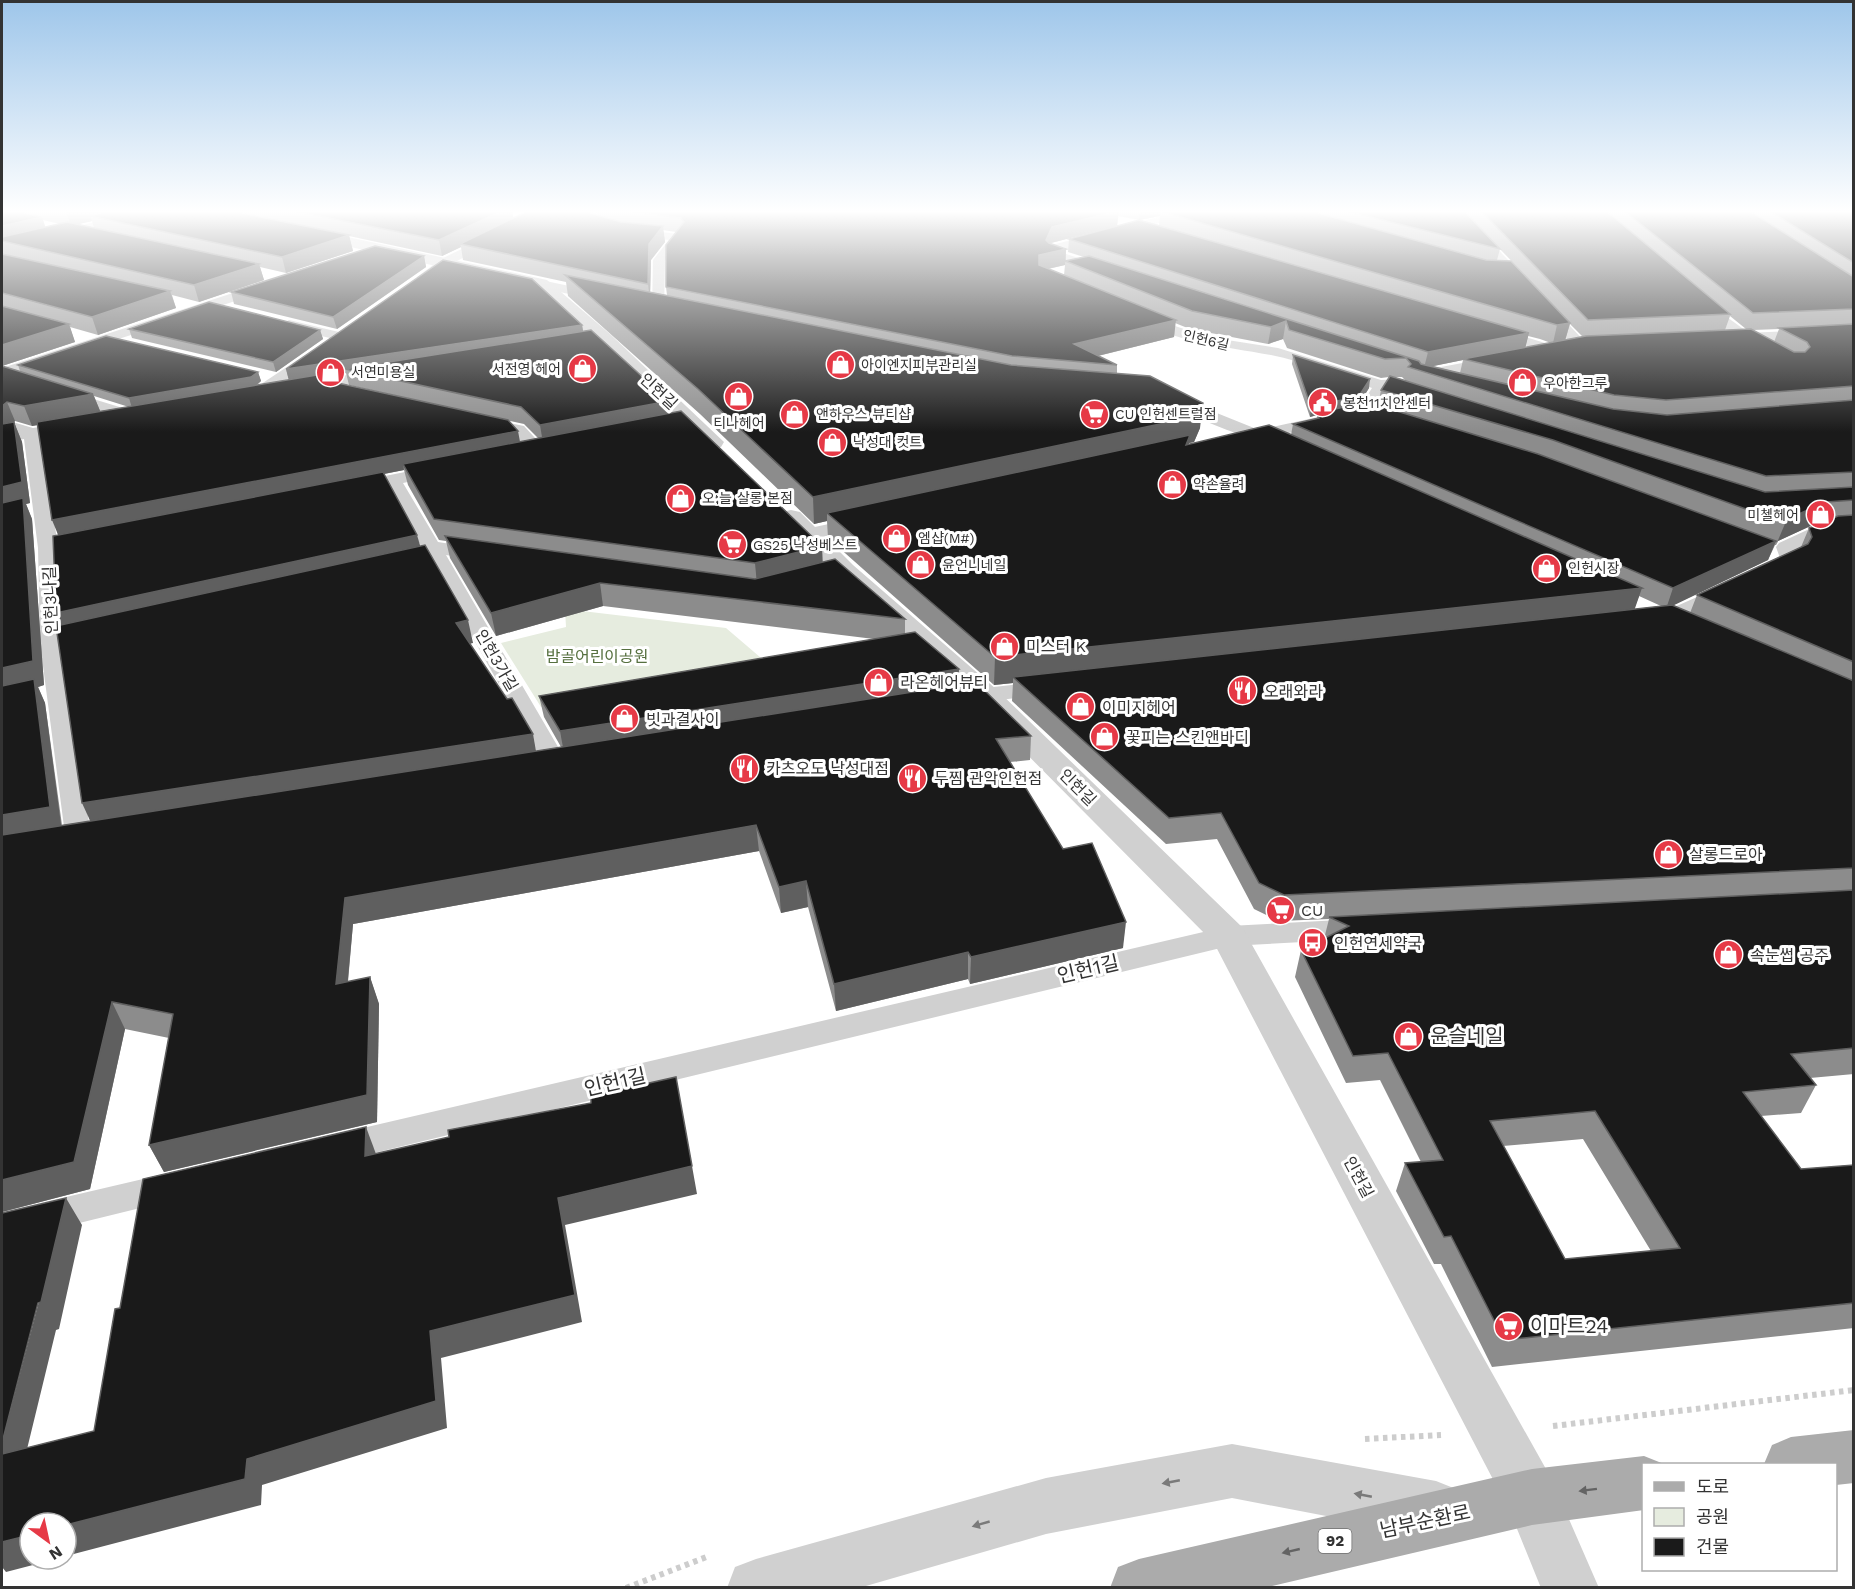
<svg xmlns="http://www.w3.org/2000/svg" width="1855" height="1589" viewBox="0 0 1855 1589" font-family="'Work Sans','Noto Sans KR',sans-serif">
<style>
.green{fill:#e6ecdf}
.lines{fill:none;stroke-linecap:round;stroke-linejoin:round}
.path{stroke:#cdcdcd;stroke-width:6;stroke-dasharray:4.5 4.5;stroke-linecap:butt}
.service{fill:#d0d0d0;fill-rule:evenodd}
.minor{fill:#d0d0d0;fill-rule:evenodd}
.primary{fill:#ababab;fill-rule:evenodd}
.wall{fill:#8c8c8c;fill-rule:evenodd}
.shaded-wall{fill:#5f5f5f}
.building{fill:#1a1a1a;stroke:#5f5f5f;stroke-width:1.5;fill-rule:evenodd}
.oneway{fill:#7a7a7a}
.oneway2{fill:#636363}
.labels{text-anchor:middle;stroke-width:6;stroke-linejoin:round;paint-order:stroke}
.far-street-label{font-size:14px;fill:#333;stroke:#fff}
.far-poi-label{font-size:14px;fill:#333;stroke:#fff;text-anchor:start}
.shield{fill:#fff;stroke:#707070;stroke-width:1.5}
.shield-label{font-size:15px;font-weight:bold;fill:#333}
.street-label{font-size:16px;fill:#333;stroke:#fff}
.poi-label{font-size:16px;fill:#333;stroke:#fff;text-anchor:start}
.park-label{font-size:16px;fill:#56703f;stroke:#fff}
.near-street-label{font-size:20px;fill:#333;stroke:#fff}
.near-poi-label{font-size:20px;fill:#333;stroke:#fff;text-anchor:start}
</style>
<rect width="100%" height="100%" fill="#fff"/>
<polygon class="green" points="565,609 726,628 775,670 541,707 501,643 566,627"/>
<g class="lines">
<g class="path">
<polyline points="1553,1426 1854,1390"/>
<polyline points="1365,1439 1441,1435"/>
<polyline points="626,1588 709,1556"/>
</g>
<g class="service">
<polygon points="144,210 162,210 2,253 2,245"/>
<polygon points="543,210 557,210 449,265 428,280 418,280 417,277 441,259"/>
<polygon points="594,210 608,210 593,219 625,228 678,234 684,238 665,260 664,312 659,313 652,309 653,260 669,240 624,235 579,222 579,218"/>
<polygon points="1185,210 1203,210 1060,252 1109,268 1109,274 1099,274 1047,254 1052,245"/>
<polygon points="1450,210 1461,210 1586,343 1588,346 1586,349 1576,349"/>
<polygon points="541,280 607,294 609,297 602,301 536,287 536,281"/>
<polygon points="264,283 271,287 269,290 2,377 2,368"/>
<path d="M1702,299L1771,349L1769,352C1749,357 1712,319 1697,306V300Z"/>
<path d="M1142,315L1208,337L1278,348L1381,380L1402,379L1405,382L1399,386L1423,394L1425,397L1417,402L1385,392L1371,415L1275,436L1284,443L1282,447C1272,449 1170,409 1163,400L1171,395L1177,397L1259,430L1359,408L1372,388C1339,377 1304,361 1271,355C1220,346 1186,343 1137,322L1135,319Z"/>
<polygon points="289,320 343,333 345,336 338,340 284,327 282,324"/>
<polygon points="1493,327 1561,348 1563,351 1556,355 1488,334 1486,331"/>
<polygon points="314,349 321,353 319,356 264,396 252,396 250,393 252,390"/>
<polygon points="381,370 386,372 389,375 386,378 301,392 293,387 301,382"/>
<polygon points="64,390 139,413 141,416 133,421 58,398 56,395"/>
<polygon points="484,418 524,426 547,451 544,455 532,455 512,434 478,426 476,423 478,420"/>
<polygon points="73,421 79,422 81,426 79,430 41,436 57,540 87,534 97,540 94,544 58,552 62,643 92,842 88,848 79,850 70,848 66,842 40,643 38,548 24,439 2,443 2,433 10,432 8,428 10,424 16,423 33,428"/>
<polygon points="440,465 449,470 446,474 403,483 438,542 483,549 493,555 483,561 446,555 568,764 565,769 556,771 547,769 544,764 387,486 355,492 346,487 355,482"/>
<polygon points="861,517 870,523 868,527 808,540 798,534 801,530"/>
<polygon points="1854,522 1854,534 1828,535 1797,549 1801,560 1798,564 1772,576 1758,576 1755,572 1758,568 1780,558 1776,547 1779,543 1818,525"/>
<path d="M1724,585L1731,587L1734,591L1731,595C1707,607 1674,632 1645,625L1642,620L1645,615L1661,613Z"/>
<polygon points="1047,681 1055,683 1058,688 1055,693 967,704 959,702 955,697 959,692 967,690"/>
<polygon points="1359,919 1369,922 1373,929 1369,936 1359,939 1229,946 337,1162 325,1158 320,1148 325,1138 337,1134 1229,926"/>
<polygon points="173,1172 185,1177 191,1187 185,1197 2,1242 2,1212"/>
</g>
<g class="minor">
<polygon points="306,228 547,280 610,334 724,442 721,447 705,447 596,342 535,288 301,236 298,233 301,230"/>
<polygon points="1854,328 1854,340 1723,346 1714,340 1723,334"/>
<polygon points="1505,355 1515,361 1512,365 1425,382 1418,380 1415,376 1418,372 1425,370"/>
<polygon points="791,510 800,512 853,565 996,689 1242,927 1551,1478 1599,1588 1541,1588 1511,1514 1214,943 974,701 835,577 779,517 782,512"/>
<polygon points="1232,1444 1436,1481 1456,1489 1464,1509 1456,1529 1436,1537 1232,1498 1046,1534 859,1588 727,1588 735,1567 756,1559 1046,1478"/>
</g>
<g class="primary">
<polygon points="1854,1430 1854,1483 1836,1485 1836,1464 1764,1464 1772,1445 1791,1437"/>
<polygon points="1644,1456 1664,1464 1644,1464 1644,1510 1532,1525 1264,1588 1110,1588 1118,1567 1139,1559 1532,1469"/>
</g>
</g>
<g class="wall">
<path d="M2,210H590L586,212L598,215L597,210H1854V1074L1810,1078L1816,1085L1801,1113L1761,1116L1801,1169L1854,1165V1328L1492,1367L1441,1264H1434L1396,1191L1405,1163L1421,1162L1380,1080L1346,1083L1295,977L1301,950L1324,939L1329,919L1279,921L1254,909L1217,839L1166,844L1012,701L1013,683L994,685L828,538L827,521L814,524L700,414L568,296L566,282L463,260L461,247L442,256L349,236L353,251L286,273L260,267L264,280L199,302L172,295L176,308L98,335L70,327L75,342L2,366L20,371L18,365L258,372L261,381L256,386L289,380L286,369L582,325L583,332L670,413L822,562L905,619V633L959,669L958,684L1031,736L1030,760L1010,762L1123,948L970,984L968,979L836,1011L808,907L781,913L759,851L353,924L348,982L370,977L379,1004L377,1122L164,1172L149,1145L169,1038L125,1029L90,1189L2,1212ZM512,211L525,212L513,218ZM1118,216L1139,220L1117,226ZM1160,216L1159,225L1139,220ZM43,220L60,224L45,227ZM92,221L94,228L77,224ZM1110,227L1069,239L1068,252L1084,257L1066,261V249L1051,244V243ZM663,230L676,232L666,287L667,295L650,292L651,260L665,242ZM1500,249L1524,274L1497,260ZM1065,265L1064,275L1048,269ZM1730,316L1746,329L1725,330ZM1175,323L1190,329L1268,344L1283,339L1287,348L1381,378L1389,377L1381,390L1378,405L1359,404L1369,388L1293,355L1292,364L1310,417L1317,415V418L1293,424L1291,435L1189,444V443L1194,442L1200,428L1117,373V365L1098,356L1174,337ZM1570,324L1583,337L1565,340ZM1779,329L1774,342L1753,330ZM1528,336L1540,339L1551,343L1525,348ZM1463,360L1460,373L1433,366ZM346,373L349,385L524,424L538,438L520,442L324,380L320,377ZM1394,377H1402L1405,380ZM94,396L129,407L100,411ZM15,421L32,426L38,425L58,535L56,613L61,625L90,821L62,825L45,703L38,687L44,685L32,519L26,504L30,503L22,442L14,422ZM404,470L408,485L439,540L446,541L450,558L496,636L603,606L874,639L539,696L544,717L561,747L536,751L507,699L469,643H473L420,546L384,474ZM1817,523H1822L1809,528L1801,547L1697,595L1690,613L1673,605L1768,560L1775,545H1776L1778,541ZM1639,596L1661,606L1634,609ZM1583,1139L1651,1251L1565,1259L1503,1146Z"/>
<polygon points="424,256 426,267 337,329 234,304 231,292"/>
<polygon points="129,329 320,330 323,339 276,372 132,338"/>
</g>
<g class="shaded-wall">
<polygon points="70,210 136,210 90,216 92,221 71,226 66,211"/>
<polygon points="504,210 512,210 514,221 460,244 461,247 442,256 439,240"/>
<polygon points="1140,210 1191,210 1160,211 1160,216 1139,220"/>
<polygon points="1119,211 1117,226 1051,243 1046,253 1066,249 1065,265 1038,271 1039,255 1052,227"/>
<polygon points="42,217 47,232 2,241 2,226"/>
<polygon points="663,226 665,242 651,260 650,300 648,284 649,244"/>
<polygon points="349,235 353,251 286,273 282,257"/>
<polygon points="424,256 426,267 337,329 333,317"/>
<polygon points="259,264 264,280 199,302 194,285"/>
<polygon points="170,291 176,308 98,335 92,317"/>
<polygon points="1176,320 1174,337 1073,362 1074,344"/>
<polygon points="1286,321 1283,339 1268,344 1271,327"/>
<polygon points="1570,323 1565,341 1553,343 1557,325"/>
<polygon points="69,324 75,342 2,366 2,345"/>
<polygon points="582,325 584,336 345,369 346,373 289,381 286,369"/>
<polygon points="320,330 323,339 276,372 273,362"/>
<polygon points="1529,333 1525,349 1463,359 1463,360 1424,368 1428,352"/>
<polygon points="258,372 261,381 254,387 132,408 129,398"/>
<polygon points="1370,379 1369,388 1358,406 1317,413 1317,415 1310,417 1311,407"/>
<polygon points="93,394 101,413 32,426 24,406"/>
<polygon points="669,401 671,418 543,443 540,425"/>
<polygon points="7,402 15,421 2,432 2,406"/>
<polygon points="1203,403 1200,428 1194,442 1189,443 1188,458 827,513 827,521 814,524 813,497"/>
<polygon points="14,422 22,442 30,503 26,504 32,519 44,685 38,687 45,703 62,832 2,845 2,487"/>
<polygon points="518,431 521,447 403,464 404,470 59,537 52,520"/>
<polygon points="1826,502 1817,523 1778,541 1776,545 1787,519"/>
<polygon points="417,535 422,552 64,631 56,613"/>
<polygon points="1776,541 1768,560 1666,609 1673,588"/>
<polygon points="822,546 823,568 757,585 755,563"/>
<polygon points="600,583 603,606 496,636 491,613"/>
<polygon points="1642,588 1633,614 1013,677 1013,683 994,685 995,657"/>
<polygon points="468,620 473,643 461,646 456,623"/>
<polygon points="959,669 958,690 564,753 560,731"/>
<polygon points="533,734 537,757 93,827 82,803"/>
<polygon points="756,825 759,851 353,924 345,1011 336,984 345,898"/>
<polygon points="806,881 808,907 781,913 779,887"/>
<polygon points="1126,922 1123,948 970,984 971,957"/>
<polygon points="968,952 968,979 836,1011 834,984"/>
<polygon points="370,977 379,1004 377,1122 164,1172 149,1145"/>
<polygon points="112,1002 125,1029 90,1189 2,1212 2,1180"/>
<polygon points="366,1127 376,1154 365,1156"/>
<polygon points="692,1166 697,1194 565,1225 582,1322 441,1358 447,1428 262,1485 261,1505 66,1556 66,1525 247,1459 430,1331 558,1198"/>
<polygon points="66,1198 82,1225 59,1329 56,1330 19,1482 2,1459 2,1443"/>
<polygon points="30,1535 30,1559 56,1559 6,1572 2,1567 2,1568 2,1542"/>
</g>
<g class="building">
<polygon points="2,210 10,210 42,217 2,226"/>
<polygon points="112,210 226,210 349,235 282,257 90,216"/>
<polygon points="289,210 504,210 439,240"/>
<polygon points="530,210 579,210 621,222 663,226 649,244 648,284 460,244"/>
<polygon points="620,210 1116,210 1119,211 1052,227 1046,240 1049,243 1066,249 1039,255 1039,265 1176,320 1074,344 1117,365 1012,356 666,287 666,245 684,222 681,218"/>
<polygon points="1164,210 1307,210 1486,260 1511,261 1570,323 1557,325 1160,211"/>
<polygon points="1342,210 1463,210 1500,249"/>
<polygon points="1480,210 1605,210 1730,314 1588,320"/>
<polygon points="1623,210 1748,210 1854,277 1854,309 1753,313"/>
<polygon points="1768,210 1854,210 1854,263"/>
<polygon points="1139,220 1529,333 1428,352 1069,239"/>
<polygon points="67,222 259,264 194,285 2,241 2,237"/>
<polygon points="375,246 424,256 333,317 231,292"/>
<polygon points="2,254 170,291 92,317 2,293"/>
<polygon points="1089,256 1419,361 1421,364 1613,409 1667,415 1854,400 1854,472 1766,476 1408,367 1411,364 1406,358 1385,359 1289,330 1286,321 1271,327 1192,311 1065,261"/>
<polygon points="443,260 532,279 582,325 286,369"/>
<polygon points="565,275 1011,365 1150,376 1203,403 1198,416 813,497 698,389"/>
<polygon points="209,302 320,330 273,362 129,329"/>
<polygon points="2,306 69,324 2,345"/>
<polygon points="1854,324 1854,386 1666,400 1614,395 1463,359 1586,336 1751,329 1794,352 1805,352 1810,347 1807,342 1779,328"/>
<polygon points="591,330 669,401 540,425 521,407 345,369"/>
<polygon points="106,336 258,372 251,377 129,398 18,365"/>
<polygon points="1293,355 1370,379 1359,396 1311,407"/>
<polygon points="2,366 93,394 24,406 7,402 2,406"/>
<polygon points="317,375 324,380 508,420 518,431 52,520 37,422"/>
<polygon points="1390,376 1765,492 1854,487 1854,500 1826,502 1787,519 1785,523 1553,440 1381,390"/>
<polygon points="1367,402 1538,454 1776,541 1673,588 1293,424 1319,418 1317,413"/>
<polygon points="681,411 822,546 755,563 434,519 403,464"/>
<polygon points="14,422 22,482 2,487 2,424"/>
<polygon points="1269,425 1642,588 995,657 827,513 1190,435 1186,445"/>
<polygon points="383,472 417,535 56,613 53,536"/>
<polygon points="23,498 33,661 2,668 2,503"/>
<polygon points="1854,515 1854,662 1697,595 1808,544 1812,537 1809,528 1838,516"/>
<polygon points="445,536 755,579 835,559 905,619 600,583 491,613"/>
<polygon points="425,545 468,620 456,623 507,699 512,698 533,734 82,803 56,626"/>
<polygon points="1672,605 1854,681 1854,868 1284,895 1259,883 1221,813 1169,818 1013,677"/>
<polygon points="915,632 959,669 560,731 539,696"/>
<polygon points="34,679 50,807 2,815 2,686"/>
<polygon points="976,682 1031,736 996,739 1063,849 1092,843 1126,922 971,957 968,952 834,984 806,881 779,887 756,825 345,898 336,984 370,977 367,1095 149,1145 173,1014 112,1002 74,1162 2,1180 2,835"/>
<path d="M1854,890V1048L1791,1054L1816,1085L1743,1092L1801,1169L1854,1165V1303L1504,1340L1451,1236L1444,1237L1405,1163L1443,1160L1388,1053L1353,1056L1301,950L1349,926L1329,917ZM1595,1111L1680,1248L1565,1259L1490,1121Z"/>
<polygon points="676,1077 692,1166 558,1198 575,1295 430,1331 436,1401 247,1459 245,1479 66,1525 66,1523 30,1523 30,1535 2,1542 2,1454 94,1431 115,1309 120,1308 143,1179 366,1127 365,1156 449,1137 448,1130 591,1103 591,1096"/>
<polygon points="66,1198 41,1302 38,1303 2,1443 2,1213"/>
</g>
<defs><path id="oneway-solid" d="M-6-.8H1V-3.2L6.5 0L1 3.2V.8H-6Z" transform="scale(1.5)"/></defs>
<g class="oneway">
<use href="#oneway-solid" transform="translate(1171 1482) rotate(169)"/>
<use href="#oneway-solid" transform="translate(1363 1495) rotate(-169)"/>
<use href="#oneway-solid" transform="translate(981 1524) rotate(164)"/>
</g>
<g class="oneway2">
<use href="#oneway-solid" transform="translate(1588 1490) rotate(173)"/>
<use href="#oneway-solid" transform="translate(1291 1551) rotate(167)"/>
</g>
<linearGradient id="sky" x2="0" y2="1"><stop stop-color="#9ec6ea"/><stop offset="0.49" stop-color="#fff"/><stop offset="1" stop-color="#fff" stop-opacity="0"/></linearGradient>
<rect width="1855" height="432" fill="url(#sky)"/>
<defs>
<symbol id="shop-disc" viewBox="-11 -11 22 22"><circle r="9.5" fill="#e63946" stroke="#fff"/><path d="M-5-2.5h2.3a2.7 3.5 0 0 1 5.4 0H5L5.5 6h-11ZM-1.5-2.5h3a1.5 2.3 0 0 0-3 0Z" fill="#fff"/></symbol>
<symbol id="civic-disc" viewBox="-11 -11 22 22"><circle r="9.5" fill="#e63946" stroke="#fff"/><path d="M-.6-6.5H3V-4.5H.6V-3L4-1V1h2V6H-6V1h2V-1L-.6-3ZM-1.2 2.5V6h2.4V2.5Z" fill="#fff"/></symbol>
<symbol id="supermarket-disc" viewBox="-11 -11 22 22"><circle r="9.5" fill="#e63946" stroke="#fff"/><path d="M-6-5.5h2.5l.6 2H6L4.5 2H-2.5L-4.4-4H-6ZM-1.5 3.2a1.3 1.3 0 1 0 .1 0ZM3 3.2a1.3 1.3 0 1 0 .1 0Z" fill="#fff"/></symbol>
<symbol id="restaurant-disc" viewBox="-11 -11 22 22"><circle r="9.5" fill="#e63946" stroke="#fff"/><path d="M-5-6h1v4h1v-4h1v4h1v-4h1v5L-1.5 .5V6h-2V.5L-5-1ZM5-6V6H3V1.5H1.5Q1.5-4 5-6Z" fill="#fff"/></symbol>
<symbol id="bus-disc" viewBox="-11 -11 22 22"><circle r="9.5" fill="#e63946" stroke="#fff"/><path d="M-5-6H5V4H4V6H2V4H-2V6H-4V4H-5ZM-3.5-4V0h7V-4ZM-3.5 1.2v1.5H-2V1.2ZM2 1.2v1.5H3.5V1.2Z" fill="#fff"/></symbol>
</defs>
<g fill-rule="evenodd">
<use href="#shop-disc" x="824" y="348" width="33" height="33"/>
<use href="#shop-disc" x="566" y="352" width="33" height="33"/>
<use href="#shop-disc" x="314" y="356" width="33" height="33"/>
<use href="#shop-disc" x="1506" y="366" width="33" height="33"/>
<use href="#shop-disc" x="722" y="380" width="33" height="33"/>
<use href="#civic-disc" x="1306" y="386" width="33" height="33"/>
<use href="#shop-disc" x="778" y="398" width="33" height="33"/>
<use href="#supermarket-disc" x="1078" y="398" width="33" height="33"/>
<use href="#shop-disc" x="816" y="426" width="33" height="33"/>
<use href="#shop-disc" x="1156" y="468" width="33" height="33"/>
<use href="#shop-disc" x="664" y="482" width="33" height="33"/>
<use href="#shop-disc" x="1804" y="498" width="33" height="33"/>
<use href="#shop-disc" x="880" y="522" width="33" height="33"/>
<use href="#supermarket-disc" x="716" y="528" width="33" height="33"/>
<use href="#shop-disc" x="904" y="548" width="33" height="33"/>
<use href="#shop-disc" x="1530" y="552" width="33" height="33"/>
<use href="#shop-disc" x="988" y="630" width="33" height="33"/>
<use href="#shop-disc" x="862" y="666" width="33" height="33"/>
<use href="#restaurant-disc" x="1226" y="674" width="33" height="33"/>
<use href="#shop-disc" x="1064" y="690" width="33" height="33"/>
<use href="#shop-disc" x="608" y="702" width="33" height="33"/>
<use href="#shop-disc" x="1088" y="720" width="33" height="33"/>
<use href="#restaurant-disc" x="728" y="752" width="33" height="33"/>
<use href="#restaurant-disc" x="896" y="762" width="33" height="33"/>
<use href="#shop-disc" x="1652" y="838" width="33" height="33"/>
<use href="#supermarket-disc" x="1264" y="894" width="33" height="33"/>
<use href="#bus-disc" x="1296" y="926" width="33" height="33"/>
<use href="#shop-disc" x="1712" y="938" width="33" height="33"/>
<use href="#shop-disc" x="1392" y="1020" width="33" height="33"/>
<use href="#supermarket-disc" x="1492" y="1310" width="33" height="33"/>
</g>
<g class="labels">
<g class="far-street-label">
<text transform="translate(1206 340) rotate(13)" y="5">인헌6길</text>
</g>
<g class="far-poi-label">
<text x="861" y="370">아이엔지피부관리실</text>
<text x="561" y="374" text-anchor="end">서전영 헤어</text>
<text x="351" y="377">서연미용실</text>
<text x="1543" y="388">우아한그루</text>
<text x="1343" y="408">봉천11치안센터</text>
<text x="816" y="419">앤하우스 뷰티샵</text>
<text x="1115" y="419">CU 인헌센트럴점</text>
<text x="739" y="428" text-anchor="middle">티나헤어</text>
<text x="853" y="447">낙성대 컷트</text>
<text x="1193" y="489">약손율려</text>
<text x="702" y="503">오:늘 살롱 본점</text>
<text x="1799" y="520" text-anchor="end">미첼헤어</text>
<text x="918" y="543">엠샵(M#)</text>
<text x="753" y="550">GS25 낙성베스트</text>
<text x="942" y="570">윤언니네일</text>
<text x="1568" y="573">인헌시장</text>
</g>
<rect class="shield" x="1318.5" y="1529" width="33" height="24" rx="4.5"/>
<g class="shield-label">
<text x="1335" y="1546">92</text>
</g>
<g class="street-label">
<text transform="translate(659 391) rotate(43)" y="6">인헌길</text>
<text transform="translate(50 600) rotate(-92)" y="6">인헌3나길</text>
<text transform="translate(497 660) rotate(60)" y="6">인헌3가길</text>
<text transform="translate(1078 787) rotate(45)" y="6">인헌길</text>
<text transform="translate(1359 1177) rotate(62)" y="6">인헌길</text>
</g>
<g class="poi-label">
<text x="1026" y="652">미스터 K</text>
<text x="900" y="688">라온헤어뷰티</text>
<text x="1264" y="697">오래와라</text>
<text x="1102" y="713">이미지헤어</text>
<text x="646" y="725">빗과결사이</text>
<text x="1126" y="743">꽃피는 스킨앤바디</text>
<text x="766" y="774">카츠오도 낙성대점</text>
<text x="934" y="784">두찜 관악인헌점</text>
<text x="1689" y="860">살롱드로아</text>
<text x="1301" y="916">CU</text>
<text x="1334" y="949">인헌연세약국</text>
<text x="1750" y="961">속눈썹 공주</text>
</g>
<g class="park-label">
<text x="597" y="662">밤골어린이공원</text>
</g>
<g class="near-street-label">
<text transform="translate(1088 969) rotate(-13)" y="7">인헌1길</text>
<text transform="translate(615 1082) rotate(-13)" y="7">인헌1길</text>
<text transform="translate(1425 1521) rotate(-12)" y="7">남부순환로</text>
</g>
<g class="near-poi-label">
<text x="1430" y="1043">윤슬네일</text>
<text x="1530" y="1333">이마트24</text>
</g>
</g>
<rect width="1855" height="1589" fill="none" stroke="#333333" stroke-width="6"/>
<rect x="1642" y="1463" width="195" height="108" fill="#ffffff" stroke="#adadad" stroke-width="1.5"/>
<rect x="1654" y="1482" width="30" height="9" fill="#ababab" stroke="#adadad" stroke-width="1.5"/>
<text x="1696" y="1493" font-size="18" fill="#333333">도로</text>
<rect x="1654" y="1508" width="30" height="18" fill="#e6ecdf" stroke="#adadad" stroke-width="1.5"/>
<text x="1696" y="1523" font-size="18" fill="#333333">공원</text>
<rect x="1654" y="1538" width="30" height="18" fill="#1a1a1a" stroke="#adadad" stroke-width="1.5"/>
<text x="1696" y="1553" font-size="18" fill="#333333">건물</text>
<g transform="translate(48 1541) rotate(147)"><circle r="28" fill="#ffffff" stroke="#adadad" stroke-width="1.5"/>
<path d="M0-4.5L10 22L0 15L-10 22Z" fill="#e63946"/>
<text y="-9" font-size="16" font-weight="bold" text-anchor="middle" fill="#333333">N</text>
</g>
</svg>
